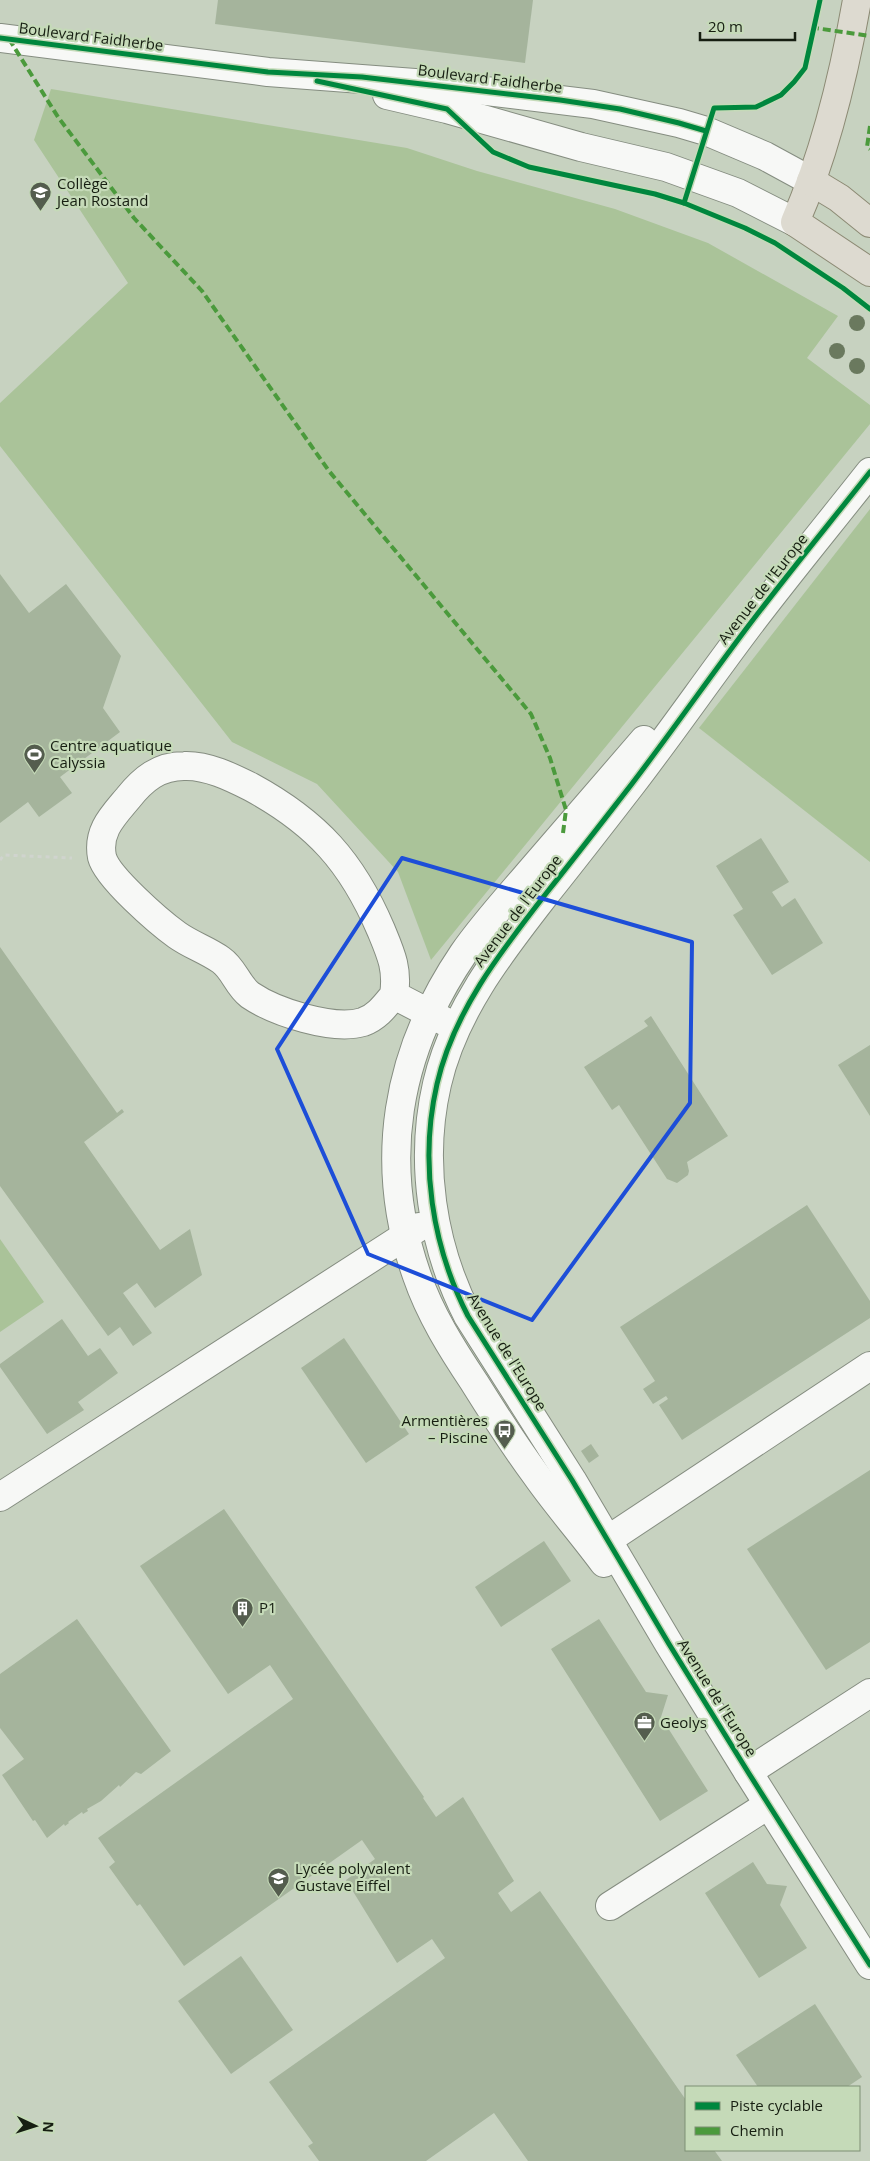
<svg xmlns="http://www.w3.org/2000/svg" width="870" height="2161" viewBox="0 0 870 2161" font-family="'Open Sans',sans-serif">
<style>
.green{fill:#aac399}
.building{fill:#a5b49c}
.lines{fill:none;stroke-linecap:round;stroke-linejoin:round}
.minor-casing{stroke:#858d80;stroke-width:30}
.major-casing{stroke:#8c8a74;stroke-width:30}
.path{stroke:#d0d4ce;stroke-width:3;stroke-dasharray:4 4;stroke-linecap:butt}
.minor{stroke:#f7f8f6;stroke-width:28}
.major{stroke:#dddad0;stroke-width:28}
.quiet{stroke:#4b9a3c;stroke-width:4;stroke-dasharray:8 4;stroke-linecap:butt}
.cycleway-casing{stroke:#c5dab8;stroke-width:8}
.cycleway{stroke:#00873e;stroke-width:5}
.tree{fill:#6a795e}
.marked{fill:none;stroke:#1d4ed8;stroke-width:4;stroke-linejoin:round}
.labels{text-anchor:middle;stroke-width:4.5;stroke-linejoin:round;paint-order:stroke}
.street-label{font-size:15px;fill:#161e11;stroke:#c5dab8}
.poi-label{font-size:15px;fill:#161e11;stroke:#c5dab8;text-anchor:start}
</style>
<rect width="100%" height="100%" fill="#c7d2c0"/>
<g class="green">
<polygon points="51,89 407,148 477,171 615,209 708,243 838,316 807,358 870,405 870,424 431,960 398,872 317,784 232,742 0,446 0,403 128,283 34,140"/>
<polygon points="870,509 870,862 699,728"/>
<polygon points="0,1239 44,1302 0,1332"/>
</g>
<g class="building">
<polygon points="218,0 533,0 525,63 215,24"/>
<polygon points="0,574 29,613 66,584 121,656 103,708 120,732 60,777 72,793 39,817 28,802 0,823"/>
<polygon points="761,838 789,882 772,892 782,907 795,898 823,943 772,975 733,915 743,909 716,866"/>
<polygon points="0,947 117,1113 122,1109 124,1112 84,1142 160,1250 190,1229 202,1275 155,1308 137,1283 123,1293 152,1333 133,1346 120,1327 108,1336 0,1186"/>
<polygon points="651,1016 728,1136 687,1162 689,1171 688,1175 677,1183 667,1179 619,1105 612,1110 584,1067 648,1026 644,1021"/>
<polygon points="870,1045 870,1116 838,1065"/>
<polygon points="807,1205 870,1301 870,1318 682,1440 659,1405 668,1399 666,1396 653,1404 643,1389 655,1381 620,1327"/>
<polygon points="62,1319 88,1356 100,1348 118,1373 78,1402 84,1410 47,1434 0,1367 0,1364"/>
<polygon points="344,1338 409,1434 366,1463 301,1368"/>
<polygon points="591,1444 599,1456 589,1463 581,1451"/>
<polygon points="870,1470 870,1642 826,1670 747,1549"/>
<polygon points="224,1509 424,1797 423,1798 436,1817 463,1797 514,1881 498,1893 511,1912 540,1891 686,2100 686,2150 714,2150 722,2161 528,2161 494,2113 426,2161 319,2161 308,2146 313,2143 269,2082 445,1958 432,1939 397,1963 346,1880 375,1859 362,1840 184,1966 140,1904 137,1906 109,1867 115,1862 98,1838 293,1699 270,1665 228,1694 140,1566"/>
<polygon points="544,1541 571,1581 501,1627 475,1587"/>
<polygon points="77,1619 171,1751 141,1774 136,1772 120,1787 119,1785 101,1801 87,1809 88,1811 83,1814 82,1812 68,1822 69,1823 65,1826 64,1824 47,1838 35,1820 33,1821 2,1775 24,1759 0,1728 0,1674"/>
<polygon points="599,1619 646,1692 668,1695 661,1717 708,1791 660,1821 551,1649"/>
<polygon points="753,1862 767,1884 787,1886 780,1905 807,1948 759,1978 705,1893"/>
<polygon points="241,1956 293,2030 231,2074 178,2001"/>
<polygon points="815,2004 862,2077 847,2087 758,2087 736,2055"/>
</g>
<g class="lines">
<defs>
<g id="minor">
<polyline points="0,38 268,72 428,84 593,104 679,123 706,131 765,156 811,181"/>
<polyline points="387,95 447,109 581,147 666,167 738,193 795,222"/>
<path d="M870,472C829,524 786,576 746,629C707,681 670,734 631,785C603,821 576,856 548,891C502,950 454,1010 437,1084C419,1162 432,1246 468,1316L572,1480L669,1644L748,1772L870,1965"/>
<path d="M394,995C385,1006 377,1017 363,1022C333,1031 275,1012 250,995C237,985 234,969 221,960C207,950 191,945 177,935C159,922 107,877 102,857C97,831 113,816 128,798C143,779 159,766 184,766C207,765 231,777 251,787C317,823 352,862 381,930C391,954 398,969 394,995L444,1021"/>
<polyline points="0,1497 419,1227"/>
<polyline points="594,1549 870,1366"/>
<path d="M604,1563C582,1533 557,1505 536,1475C514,1445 494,1414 474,1382C452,1349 430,1314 417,1276C377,1162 396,1053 463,954C483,925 507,899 530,872C568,828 606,784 644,740"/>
<polyline points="748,1772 870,1693"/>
<polyline points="610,1906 768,1805"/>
</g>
<g id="major">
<path d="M857,0C844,75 826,151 795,222L870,272"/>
<polyline points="811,181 839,198 870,223"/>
</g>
</defs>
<use href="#minor" class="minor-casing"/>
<use href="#major" class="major-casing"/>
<polyline class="path" points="0,860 4,855 72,858"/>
<use href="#minor" class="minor"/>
<use href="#major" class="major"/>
<g class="quiet">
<polyline points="814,32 815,28 870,36"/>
<polyline points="9,39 58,117 134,218 202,291 329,471 531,714 550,758 566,810 563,833"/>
<polyline points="870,126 867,147 870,149"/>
</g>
<defs>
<g id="cycleway">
<polyline points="0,38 268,72 362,77 560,100 620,109 679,123 706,131"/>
<polyline points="317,81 447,109 493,152 529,167 655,194 684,203 745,228 775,243 843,288 870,309"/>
<polyline points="684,203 714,108 756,107 781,95 794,82 805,68 820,0"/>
<path d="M870,472C829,524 786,576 746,629C707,681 670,734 631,785C603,821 576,856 548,891C502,950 454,1010 437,1084C419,1162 432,1246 468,1316L572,1480L669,1644L748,1772L870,1965"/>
</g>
</defs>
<use href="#cycleway" class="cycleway-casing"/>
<use href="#cycleway" class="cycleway"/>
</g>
<g class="tree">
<circle cx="857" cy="323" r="8"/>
<circle cx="837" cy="351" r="8"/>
<circle cx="857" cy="366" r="8"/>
</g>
<path class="marked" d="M402,858L692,942L690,1103L532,1320L368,1254L277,1049Z"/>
<defs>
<symbol id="school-pin" viewBox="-11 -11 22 30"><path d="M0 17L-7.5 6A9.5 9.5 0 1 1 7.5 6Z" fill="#545d4e" stroke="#c5dab8"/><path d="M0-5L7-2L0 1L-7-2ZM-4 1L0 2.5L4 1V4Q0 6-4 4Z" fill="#fff"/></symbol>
<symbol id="stadium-pin" viewBox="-11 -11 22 30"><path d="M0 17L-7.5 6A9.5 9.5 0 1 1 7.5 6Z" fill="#545d4e" stroke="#c5dab8"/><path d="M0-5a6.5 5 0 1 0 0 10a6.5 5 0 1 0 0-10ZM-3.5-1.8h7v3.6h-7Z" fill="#fff"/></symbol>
<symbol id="bus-pin" viewBox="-11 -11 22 30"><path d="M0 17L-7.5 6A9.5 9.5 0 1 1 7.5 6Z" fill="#545d4e" stroke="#c5dab8"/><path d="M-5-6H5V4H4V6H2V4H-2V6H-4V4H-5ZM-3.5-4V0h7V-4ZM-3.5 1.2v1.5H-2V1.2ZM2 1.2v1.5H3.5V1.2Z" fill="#fff"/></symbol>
<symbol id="building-pin" viewBox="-11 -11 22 30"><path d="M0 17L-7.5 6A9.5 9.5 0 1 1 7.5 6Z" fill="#545d4e" stroke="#c5dab8"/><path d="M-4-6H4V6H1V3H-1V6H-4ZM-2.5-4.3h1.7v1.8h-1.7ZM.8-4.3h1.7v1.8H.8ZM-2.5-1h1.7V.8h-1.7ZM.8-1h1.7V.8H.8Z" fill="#fff"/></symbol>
<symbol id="office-pin" viewBox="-11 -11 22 30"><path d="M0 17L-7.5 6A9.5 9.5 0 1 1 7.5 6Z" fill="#545d4e" stroke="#c5dab8"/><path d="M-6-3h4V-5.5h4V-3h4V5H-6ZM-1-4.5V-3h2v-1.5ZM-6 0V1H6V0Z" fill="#fff"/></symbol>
</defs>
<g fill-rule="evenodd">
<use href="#school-pin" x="28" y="180" width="25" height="34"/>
<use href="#stadium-pin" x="22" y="742" width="25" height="34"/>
<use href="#bus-pin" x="492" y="1418" width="25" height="34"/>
<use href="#building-pin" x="230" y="1596" width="25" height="34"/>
<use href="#office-pin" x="632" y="1710" width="25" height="34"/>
<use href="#school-pin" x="266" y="1866" width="25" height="34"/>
</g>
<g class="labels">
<g class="street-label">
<text transform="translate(91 37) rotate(7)" y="5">Boulevard Faidherbe</text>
<text transform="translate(490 79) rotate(7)" y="5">Boulevard Faidherbe</text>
<text transform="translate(763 589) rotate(-52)" y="5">Avenue de l'Europe</text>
<text transform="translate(518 911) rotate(-53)" y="5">Avenue de l'Europe</text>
<text transform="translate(507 1352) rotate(58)" y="5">Avenue de l'Europe</text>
<text transform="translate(717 1698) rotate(58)" y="5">Avenue de l'Europe</text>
</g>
<g class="poi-label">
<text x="57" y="189">Collège<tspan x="57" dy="17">Jean Rostand</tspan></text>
<text x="50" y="751">Centre aquatique<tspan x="50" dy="17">Calyssia</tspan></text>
<text x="488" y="1426" text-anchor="end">Armentières<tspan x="488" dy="17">– Piscine</tspan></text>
<text x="259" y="1613">P1</text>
<text x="660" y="1728">Geolys</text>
<text x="295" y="1874">Lycée polyvalent<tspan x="295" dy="17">Gustave Eiffel</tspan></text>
</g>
</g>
<rect x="685" y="2086" width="175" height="65" fill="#c5dab8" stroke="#7f8f75"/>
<rect x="695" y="2102" width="25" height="8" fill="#00873e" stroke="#7f8f75"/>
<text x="730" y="2111" font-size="15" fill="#161e11">Piste cyclable</text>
<rect x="695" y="2127" width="25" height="8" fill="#4b9a3c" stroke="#7f8f75"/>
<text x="730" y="2136" font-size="15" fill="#161e11">Chemin</text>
<g transform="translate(35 2126) rotate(94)" stroke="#c5dab8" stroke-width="4" paint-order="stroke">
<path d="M0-4L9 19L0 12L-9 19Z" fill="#161e11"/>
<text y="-8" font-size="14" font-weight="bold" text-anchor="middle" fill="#161e11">N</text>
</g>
<path d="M700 32v8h95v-8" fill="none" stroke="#161e11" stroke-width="2.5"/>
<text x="708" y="32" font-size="15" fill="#161e11" stroke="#c5dab8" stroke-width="4" paint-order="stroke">20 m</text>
</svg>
